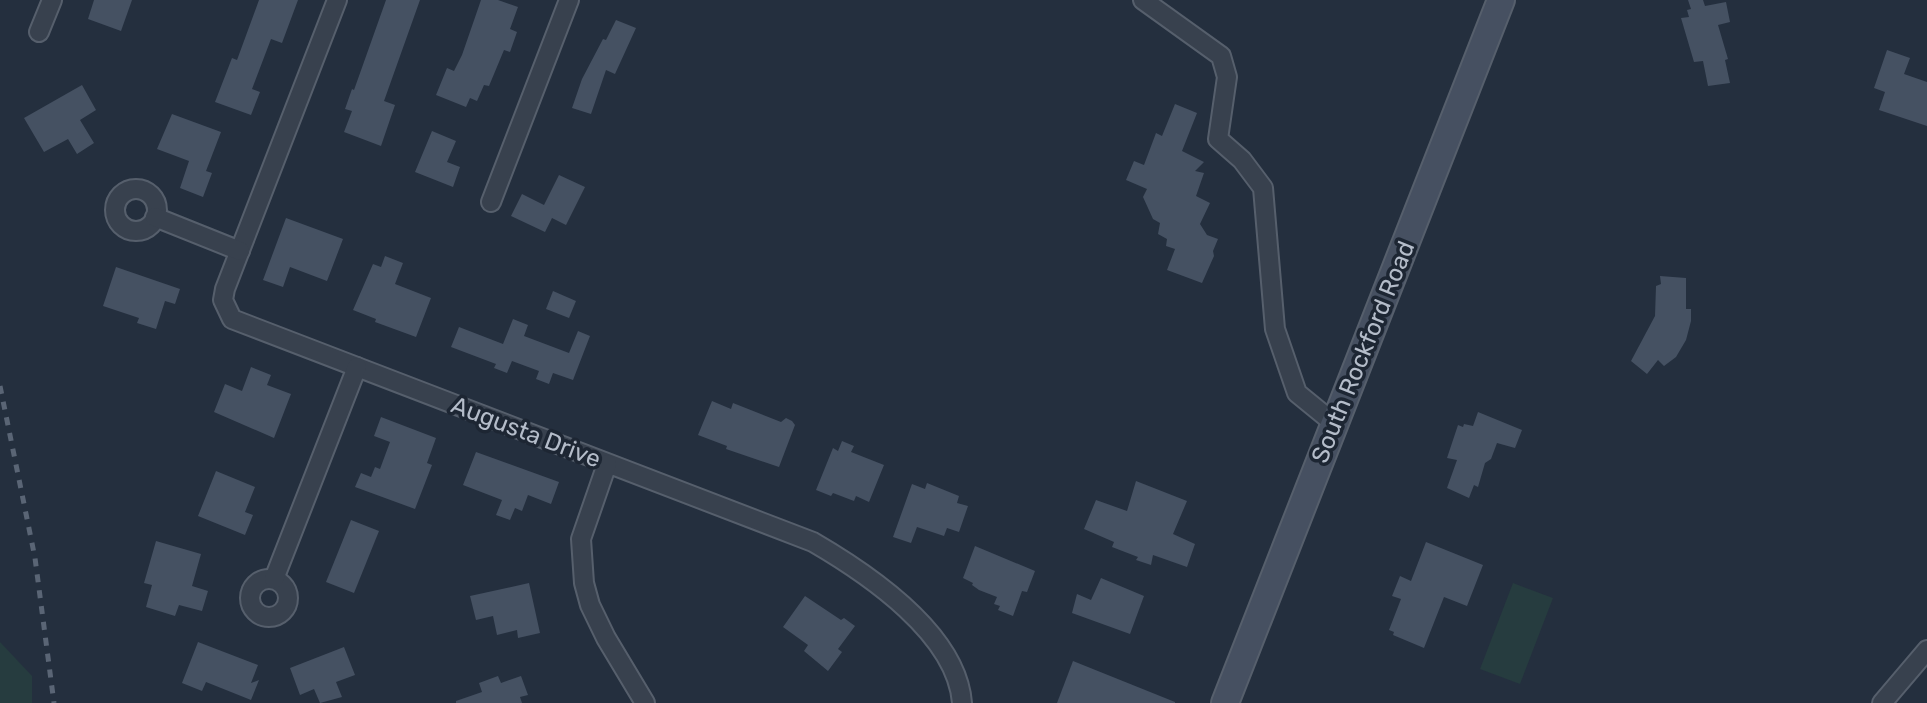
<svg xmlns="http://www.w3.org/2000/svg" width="1927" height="703" viewBox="0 0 1927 703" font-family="Rubik,sans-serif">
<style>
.green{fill:#263c3f}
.building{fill:#455162}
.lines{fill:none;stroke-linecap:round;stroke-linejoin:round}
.street-casing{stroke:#565f6c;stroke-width:22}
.secondary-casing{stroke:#565f6c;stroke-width:30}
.street{stroke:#38414e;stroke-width:18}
.secondary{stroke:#465061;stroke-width:26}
.rail{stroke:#5a6575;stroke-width:5;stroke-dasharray:8 8;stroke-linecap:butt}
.labels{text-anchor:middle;stroke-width:7;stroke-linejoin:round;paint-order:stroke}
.street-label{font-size:24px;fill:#b4bcc9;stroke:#1d2633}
</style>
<rect width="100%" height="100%" fill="#242f3e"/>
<g class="green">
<polygon points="1513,583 1553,598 1520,684 1480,669"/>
<polygon points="0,642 32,676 32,703 0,703"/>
</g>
<g class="building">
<polygon points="94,0 132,0 121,31 88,19"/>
<polygon points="259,0 298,0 282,43 271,39 252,89 260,92 251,115 215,102 232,58 237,60"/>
<polygon points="386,0 420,0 384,101 395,105 381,146 344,132 352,111 345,109 352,89 354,90"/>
<polygon points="481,0 498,0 518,7 510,29 517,32 510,52 504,50 489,86 484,85 477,101 470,98 466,107 436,95 447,68 454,71 462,55"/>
<polygon points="1688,0 1703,0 1705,6 1726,2 1730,22 1718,25 1728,59 1725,60 1730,83 1708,86 1703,61 1694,62 1681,18 1689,17 1687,10 1691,9"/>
<polygon points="616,20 636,28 615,74 606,70 591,114 572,108 582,79 603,39 606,40"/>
<polygon points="1887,50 1910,58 1904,74 1927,82 1927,126 1879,110 1885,92 1874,88"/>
<polygon points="82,85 96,110 80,120 94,143 77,154 68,139 44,152 24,118"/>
<polygon points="1175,104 1197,113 1182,151 1204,162 1195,171 1204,173 1196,196 1210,203 1200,224 1207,235 1218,239 1213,251 1214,256 1202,283 1167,270 1175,249 1166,246 1167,239 1158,234 1160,223 1153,219 1143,197 1147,189 1126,180 1134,161 1144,165 1156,133 1162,136"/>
<polygon points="172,114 221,132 206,171 212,173 203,197 180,188 189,161 157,149"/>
<polygon points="432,131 456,141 447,162 460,167 453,187 415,172"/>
<polygon points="559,175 585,187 566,225 552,218 545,232 511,216 522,194 544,205"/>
<polygon points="286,218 343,239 327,281 290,267 283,287 263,280"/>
<polygon points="385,256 403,263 395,284 431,298 416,337 375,322 376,319 353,310 373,264 381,267"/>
<polygon points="116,267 180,289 175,304 165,301 156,329 137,323 139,318 103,306"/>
<polygon points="1660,276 1686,278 1686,309 1691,309 1691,321 1686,340 1676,357 1664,366 1658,360 1647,374 1631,361 1655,316 1656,286 1661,284"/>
<polygon points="553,291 576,301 569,318 546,309"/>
<polygon points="513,319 528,325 524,336 569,353 578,331 590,336 573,380 553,373 549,384 536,379 539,371 512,361 507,373 494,368 496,364 451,347 459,327 503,344"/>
<polygon points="251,367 271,375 267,385 291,394 274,438 214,412 225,384 242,391"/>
<polygon points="712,401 731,409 733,403 781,422 786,418 792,421 795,425 779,467 726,449 727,446 698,435"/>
<polygon points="1478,412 1522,430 1515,448 1497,443 1491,459 1485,463 1478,487 1474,485 1469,498 1447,488 1457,460 1447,458 1458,425 1463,427 1464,424 1473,426"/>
<polygon points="381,417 436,438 427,463 432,465 415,509 355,487 361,473 371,477 375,467 380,469 390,442 374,436"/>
<polygon points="842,441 854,446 851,452 884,465 869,502 856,496 854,501 833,493 831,496 816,490 833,448 838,451"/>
<polygon points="476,452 559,482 551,504 528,495 522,511 515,508 510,520 496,515 502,500 463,485"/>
<polygon points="216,471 255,487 245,512 253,515 245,535 198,516"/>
<polygon points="1136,481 1187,501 1173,534 1195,544 1187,567 1153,555 1151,565 1136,560 1138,557 1112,547 1114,542 1084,529 1096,500 1127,511"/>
<polygon points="927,483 959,496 957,503 968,506 959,532 947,528 944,536 917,527 911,543 893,537 912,484 925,489"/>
<polygon points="351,520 379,531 354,593 326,582"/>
<polygon points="156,541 201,554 192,586 208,591 202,611 179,605 175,616 146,607 152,585 144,583"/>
<polygon points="1426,542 1483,565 1467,606 1444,597 1424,648 1393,635 1394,632 1389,630 1401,599 1392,596 1400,576 1411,581"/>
<polygon points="975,546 1035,571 1027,592 1022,591 1013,616 998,610 1000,606 994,604 997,597 979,590 972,585 973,583 963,578"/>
<polygon points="1101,578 1144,596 1130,634 1072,613 1077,594 1091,600"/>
<polygon points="529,583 540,633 518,638 517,630 497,635 493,616 476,620 470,596"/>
<polygon points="805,596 841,620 844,618 855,626 838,649 842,652 828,671 804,651 808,645 783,627"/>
<polygon points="198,642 258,665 251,683 259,680 251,700 206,682 202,691 182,683"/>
<polygon points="344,647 355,675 336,682 342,697 320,703 314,689 300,695 290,668"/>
<polygon points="1073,661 1175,702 1175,703 1057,703"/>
<polygon points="498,676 501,683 521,676 528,695 520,697 522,703 456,703 456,701 482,692 479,683"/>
</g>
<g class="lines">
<defs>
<g id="street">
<path d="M337,0L225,289L223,300L232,319L813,542C868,574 957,634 962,703"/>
<polyline points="1143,0 1221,56 1227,77 1218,139 1242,160 1263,188 1275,329 1297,393 1335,424"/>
<polyline points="39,32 52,0"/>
<circle cx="136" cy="210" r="21"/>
<polyline points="491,202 569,0"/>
<polyline points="155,217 240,251"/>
<polyline points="607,464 581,539 584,583 590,605 606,638 645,703"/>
<circle cx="269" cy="598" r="19"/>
<polyline points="274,579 357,367"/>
<polyline points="1882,703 1927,650"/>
</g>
<polyline id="secondary" points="1225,703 1501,0"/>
</defs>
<use href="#street" class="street-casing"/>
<use href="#secondary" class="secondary-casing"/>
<use href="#street" class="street"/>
<use href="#secondary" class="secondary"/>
<polyline class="rail" points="0,386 35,558 54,703"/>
</g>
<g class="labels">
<g class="street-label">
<text transform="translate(1363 352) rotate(-68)" y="8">South Rockford Road</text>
<text transform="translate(526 432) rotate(21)" y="8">Augusta Drive</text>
</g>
</g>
</svg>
